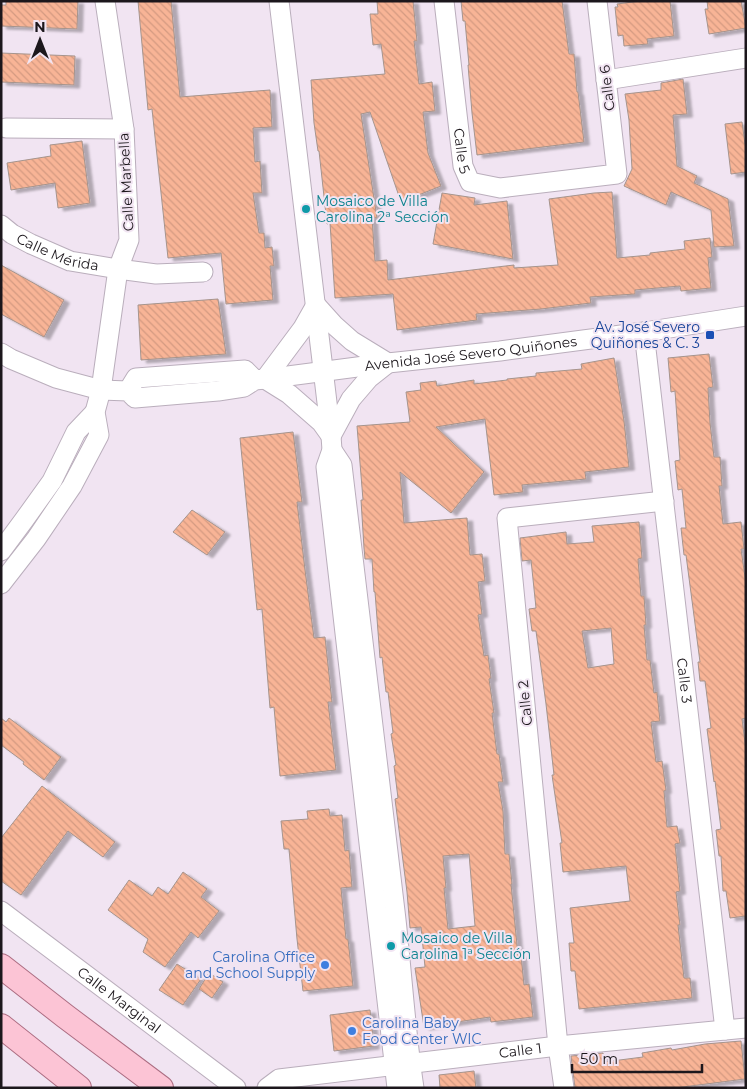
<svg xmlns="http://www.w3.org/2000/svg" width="747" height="1089" viewBox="0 0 747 1089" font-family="Montserrat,sans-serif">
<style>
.building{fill:url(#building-back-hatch);stroke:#a5948d;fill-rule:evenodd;filter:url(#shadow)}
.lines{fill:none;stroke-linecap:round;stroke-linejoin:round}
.minor-casing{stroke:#baaebc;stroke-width:21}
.major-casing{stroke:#ac6d82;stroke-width:26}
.minor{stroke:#fff;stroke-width:19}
.major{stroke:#fcc4d5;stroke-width:24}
.culture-dot{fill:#0f9aa8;stroke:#f1e4f2;stroke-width:2}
.transit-dot{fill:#1a4fb4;stroke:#f1e4f2;stroke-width:2}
.shop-dot{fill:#3f7fe0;stroke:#f1e4f2;stroke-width:2}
.labels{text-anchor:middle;stroke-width:4;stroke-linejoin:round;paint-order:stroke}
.street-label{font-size:14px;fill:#1c171c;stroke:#f1e4f2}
.culture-label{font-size:14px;fill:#0d838f;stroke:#f1e4f2;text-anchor:start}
.transit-label{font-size:14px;fill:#164399;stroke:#f1e4f2;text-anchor:end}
.shop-label{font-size:14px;fill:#366cbe;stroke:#f1e4f2;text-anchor:end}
</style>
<defs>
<pattern id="building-back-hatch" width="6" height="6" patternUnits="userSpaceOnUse" patternTransform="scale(1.25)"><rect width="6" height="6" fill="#f8b496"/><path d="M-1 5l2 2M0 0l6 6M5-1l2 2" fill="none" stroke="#d49a81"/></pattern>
<filter id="shadow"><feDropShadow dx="5.5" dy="3" stdDeviation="1" flood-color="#0004"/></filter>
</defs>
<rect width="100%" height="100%" fill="#f1e4f2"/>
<g class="building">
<polygon points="6,1 78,1 77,29 1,26 1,5 6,5"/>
<polygon points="138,1 171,1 180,97 270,90 272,127 253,128 255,162 260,161 262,193 253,193 259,233 264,233 265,248 272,247 274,266 270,266 273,300 226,304 221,253 168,258 152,109 148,110"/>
<polygon points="377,1 413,1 417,41 414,41 419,84 432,82 435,111 423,112 428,153 441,186 401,202 370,112 361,114 377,218 372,218 375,261 387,260 388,280 514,265 514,268 558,265 549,199 594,193 612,192 617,258 650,255 650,253 685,249 684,241 710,238 712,257 708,258 711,288 681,291 680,286 635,290 635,294 590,297 591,303 541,309 476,314 477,320 397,330 393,294 335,298 330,223 327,224 319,151 318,151 314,123 311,80 385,74 381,44 373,45 370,14 378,14"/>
<polygon points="461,1 562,1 569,54 574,54 577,92 578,92 584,142 477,155 472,113 468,65 469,65 465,21 463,21"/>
<polygon points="641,1 670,1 674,36 647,39 648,44 624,46 623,35 618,36 615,7 618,7 617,4"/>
<polygon points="707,1 741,1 746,28 709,34 705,9 708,9"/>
<polygon points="1,53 75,56 74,85 1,82"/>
<polygon points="683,79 687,114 673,115 677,166 697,176 694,183 728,199 734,246 714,247 711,210 671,192 666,205 624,186 632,169 629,120 625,94 661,90 661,83"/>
<polygon points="742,122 745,144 746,144 746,172 731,174 725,124"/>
<polygon points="82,141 90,203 58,208 55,183 11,190 7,163 51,156 50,145"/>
<polygon points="442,193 475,198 474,205 507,201 513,259 433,244"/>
<polygon points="1,265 64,300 44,337 1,314"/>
<polygon points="218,299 226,354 141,360 138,305"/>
<polygon points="709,354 713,387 708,388 710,423 714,457 720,457 722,486 719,486 723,524 741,522 744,549 741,549 746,584 746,718 742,719 746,750 746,916 730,918 726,891 723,891 721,856 719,856 716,830 721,829 715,781 714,782 707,729 711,728 705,681 700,681 698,662 700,662 694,616 686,555 684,555 681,528 686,528 682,489 678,490 675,461 680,460 675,391 671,392 668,358"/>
<path d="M614,358L624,421L629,467L585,472L586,479L522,485L523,492L494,495L485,419L436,427L484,472L451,513L400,472L404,523L467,518L470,555L482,554L485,581L478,582L482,614L478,615L484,656L488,655L491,678L489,679L494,713H492L497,754H499L503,782H498L503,811L505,854H509L512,884H511L518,955H521L524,985L529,984L533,1017L491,1022L490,1017L424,1027L415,968L425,967L421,927L410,928L407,892L395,799L398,798L394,766L396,765L391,734L393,733L388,692H386L382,657L380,658L375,592H374L372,559H365L364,548L361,500H363L357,426L410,422L406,392L421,390L420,383L436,381L437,386L474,380V384L507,380V379L536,376V373L582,369L581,364ZM469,854L475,926L448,929L444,888H446L443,856Z"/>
<polygon points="293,432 302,502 297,502 305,570 314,638 325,637 332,702 328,702 336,770 280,776 274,707 270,708 262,609 257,610 240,438"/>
<polygon points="192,510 225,532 207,555 173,532"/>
<path d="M639,522L642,558L638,559L641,596H644L646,625H644L647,660H650L654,693L657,692L660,721L651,722L656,762L662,761L666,790L664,791L667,827L677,826L680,843L675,844L680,891L676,892L680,925H678L684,978H690L692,998L579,1009L575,971H571L569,943H574L570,908L630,901L626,866L563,872L560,843H562L552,775H554L546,704L536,631H532L529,609L536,608L531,560L522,561L520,538L566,532L567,544L594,542L592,526ZM611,628L614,664L588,668L582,631Z"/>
<polygon points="1,718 6,722 9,718 61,757 44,780 23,764 24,762 1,745"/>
<polygon points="42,786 115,842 103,857 68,831 21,895 1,881 1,838"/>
<polygon points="329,809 330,816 342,815 345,851 349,850 352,887 341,888 346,939 348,939 353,986 303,991 297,939 289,849 284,849 281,821 308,819 307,811"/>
<polygon points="183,872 207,889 201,897 219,911 198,938 191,932 165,967 143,952 148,939 108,910 129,880 152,896 158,887 168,894"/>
<polygon points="177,964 201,979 183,1005 159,990"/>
<polygon points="209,973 223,982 212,998 199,989"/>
<polygon points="370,1010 374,1046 334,1051 330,1015"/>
<polygon points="741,1041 745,1079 675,1088 575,1088 571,1056 603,1053 604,1062 643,1057 642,1053 671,1048 672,1050 705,1044"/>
<polygon points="474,1071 476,1088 440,1088 439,1075"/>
</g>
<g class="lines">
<defs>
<g id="minor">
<polyline points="279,1 331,436 332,450 326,467 397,1088"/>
<path id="s1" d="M444,1L463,166L470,182L500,188L617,174L597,1"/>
<polyline points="606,80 746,58"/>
<polyline points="6,128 124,129"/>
<path id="s2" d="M1,225L12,234L31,244L70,261L118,269L156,274L203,272"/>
<polygon points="316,305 334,325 352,341 388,363 369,378 351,399 331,436 321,422 289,394 265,379 303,328"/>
<path id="s3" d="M644,332L725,1030"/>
<path id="s4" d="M1,353L11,359L56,378L101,390L128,391L135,398L218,391L244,387L255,380L265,379L388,363L500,351L644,332L746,316"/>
<polyline points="128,391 136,378 245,370 255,380"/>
<path d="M332,450L342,465C361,613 378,762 395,911C402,970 405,1029 414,1088"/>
<polyline points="1,551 24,520 52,481 76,432 95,412"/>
<polyline points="1,584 36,539 72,486 99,435 95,412 101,390 118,269 129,240 124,129 105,1"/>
<path id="s5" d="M1,911L236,1088"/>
<path id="s6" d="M267,1088L279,1079L558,1046L746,1028"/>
<polyline points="564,1088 558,1046 507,518 664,501"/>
</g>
<g id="major">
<polyline points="1,966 65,1016 161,1088"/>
<polyline points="1,1026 79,1088"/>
</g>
</defs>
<use href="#minor" class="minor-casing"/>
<use href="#major" class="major-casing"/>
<use href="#minor" class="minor"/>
<use href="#major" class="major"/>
</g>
<g class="culture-dot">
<circle cx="306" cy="209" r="5"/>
<circle cx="391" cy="946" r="5"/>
</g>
<rect class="transit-dot" x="705" y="330" width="10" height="10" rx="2.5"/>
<g class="shop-dot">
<circle cx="325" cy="965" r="5"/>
<circle cx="352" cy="1031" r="5"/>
</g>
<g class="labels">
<g class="street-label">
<text transform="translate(607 88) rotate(-97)" y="5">Calle 6</text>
<text dy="5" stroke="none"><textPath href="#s1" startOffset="151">Calle 5</textPath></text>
<text transform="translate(126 182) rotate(-93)" y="5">Calle Marbella</text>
<text dy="5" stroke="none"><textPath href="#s2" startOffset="64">Calle Mérida</textPath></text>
<text dy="5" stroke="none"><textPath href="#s4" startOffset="484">Avenida José Severo Quiñones</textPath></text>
<text dy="5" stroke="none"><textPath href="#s3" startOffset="351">Calle 3</textPath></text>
<text transform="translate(525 703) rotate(-96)" y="5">Calle 2</text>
<text dy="5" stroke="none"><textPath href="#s5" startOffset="148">Calle Marginal</textPath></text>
<text dy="5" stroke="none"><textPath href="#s6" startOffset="258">Calle 1</textPath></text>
</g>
<g class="culture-label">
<text x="316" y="206">Mosaico de Villa<tspan x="316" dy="16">Carolina 2ª Sección</tspan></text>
<text x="401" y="943">Mosaico de Villa<tspan x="401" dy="16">Carolina 1ª Sección</tspan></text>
</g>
<g class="transit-label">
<text x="700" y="332">Av. José Severo<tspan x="700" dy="16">Quiñones &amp; C. 3</tspan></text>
</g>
<g class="shop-label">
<text x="315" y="962">Carolina Office<tspan x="315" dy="16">and School Supply</tspan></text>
<text x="362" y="1028" text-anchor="start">Carolina Baby<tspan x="362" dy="16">Food Center WIC</tspan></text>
</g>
</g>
<rect width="747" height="1089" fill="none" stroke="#1c171c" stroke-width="5"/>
<g transform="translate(40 40)" stroke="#f1e4f2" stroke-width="4" paint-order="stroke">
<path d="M0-4L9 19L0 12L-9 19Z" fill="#1c171c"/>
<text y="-8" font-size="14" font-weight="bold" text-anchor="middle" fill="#1c171c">N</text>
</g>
<path d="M572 1064v8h130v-8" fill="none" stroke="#1c171c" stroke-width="2.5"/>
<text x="580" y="1064" font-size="15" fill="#1c171c" stroke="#f1e4f2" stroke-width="4" paint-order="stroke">50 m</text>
</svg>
